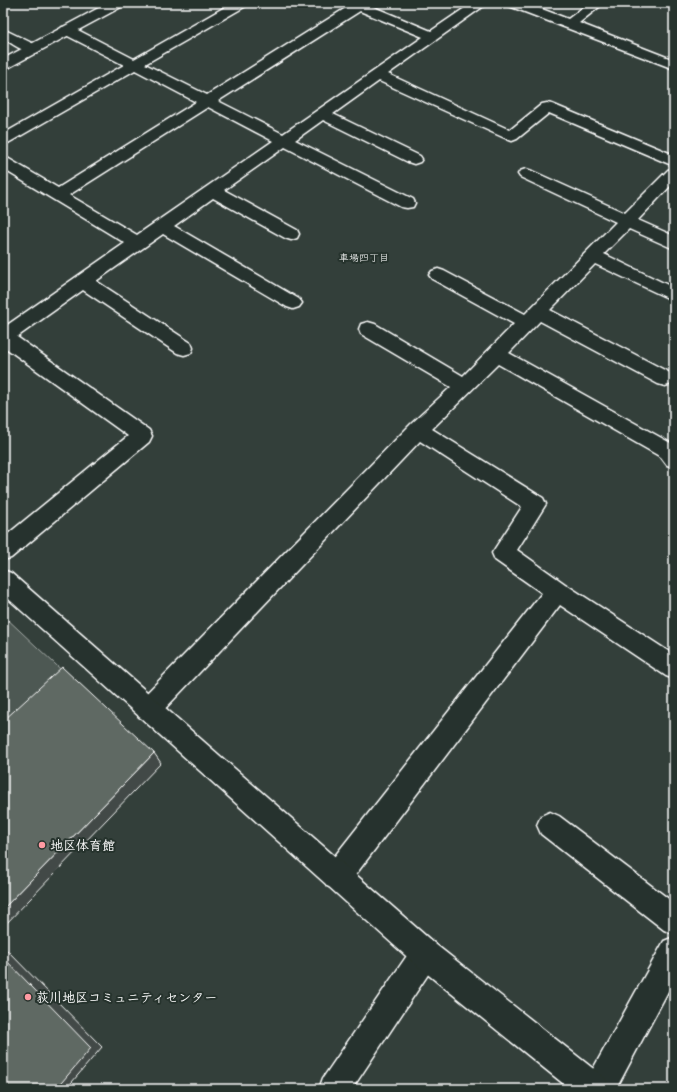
<svg xmlns="http://www.w3.org/2000/svg" width="677" height="1092" viewBox="0 0 677 1092" font-family="Mali,'Klee One',sans-serif">
<style>
.green{fill:#4d5853;stroke:#a6aca9}
.lines{fill:none;stroke-linecap:round;stroke-linejoin:round}
.street-casing{stroke:#fff;stroke-width:3}
.secondary-casing{stroke:#fff;stroke-width:3}
.street{fill:#26332d;fill-rule:evenodd}
.secondary{fill:#26332d;fill-rule:evenodd}
.shaded-wall{fill:#424a46;stroke:#fff}
.building{fill:#5f6964;stroke:#fff}
.poi-dot{fill:#ff9aa2;stroke:#26332d;stroke-width:1.5}
.labels{text-anchor:middle;stroke-width:4;stroke-linejoin:round;paint-order:stroke}
.far-neighbourhood-label{font-size:10px;fill:#fff;stroke:#26332d}
.near-poi-label{font-size:13px;font-weight:bold;fill:#fff;stroke:#26332d;text-anchor:start}
</style>
<rect width="100%" height="100%" fill="#333f3a"/>
<filter id="ink" filterUnits="userSpaceOnUse"><feTurbulence type="fractalNoise" baseFrequency=".025" numOctaves="2"/><feDisplacementMap in="SourceGraphic" scale="8" xChannelSelector="R" yChannelSelector="G"/><feConvolveMatrix kernelMatrix="1 2 1 2 8 2 1 2 1" color-interpolation-filters="sRGB"/></filter>
<g filter="url(#ink)">
<polygon class="green" points="3,615 72,680 3,743"/>
<g class="lines">
<defs>
<g id="street">
<path d="M232,3H248L246,6L145,64L207,95L349,6L346,3H364L431,31L472,3H488L388,74L510,130L542,104L547,103L552,104L674,155V166L549,113L517,139L512,141L507,139L379,81L333,114L420,156L422,159L420,162L414,164L408,162L323,120L295,140L413,199L415,203L413,207L407,208L401,207L285,147L224,190L297,230L299,234L297,238L291,240L285,238L213,198L174,226L299,299L302,303L299,307L293,309L287,307L163,234L96,281L191,343L193,348L191,353L184,355L177,353L83,290L17,337L149,430L152,436L149,442L11,558L3,560V538L128,436L3,346V328L125,243L3,169V157L9,159L58,188L196,102L135,70L8,143L3,145V134L124,65L62,33L60,30L62,27H72L134,59ZM360,11L423,37L283,134L218,101ZM208,107L273,141L137,235L69,195Z"/>
<polygon points="507,3 526,3 568,19 589,3 604,3 579,23 674,60 674,69 509,6"/>
<path d="M3,29L38,46L40,49L38,52C26,55 13,44 3,38Z"/>
<polygon points="674,168 674,182 638,220 674,236 674,249 629,229 604,254 674,288 674,301 595,264 550,310 672,374 674,378 672,384 665,386 658,384 540,321 509,353 674,445 674,467 667,465 661,457 498,364 432,429 543,498 546,504 517,550 565,584 674,655 674,679 666,676 560,605 347,886 337,890 327,886 323,876 327,866 542,593 495,560 492,553 522,507 420,441 157,717 148,721 139,717 136,709 139,701 411,424 451,387 361,334 359,329 361,324 368,322 375,324 463,376 514,324 432,279 429,275 432,271 438,269 444,271 525,314 616,222 520,177 518,174 520,171 526,169 532,171 625,213 668,170"/>
<polygon points="550,812 559,816 674,903 674,934 664,930 541,834 537,825 541,816"/>
<polygon points="674,937 674,980 616,1089 584,1089 588,1078 664,941"/>
<polygon points="425,940 435,944 439,954 435,964 352,1089 319,1089 323,1078 415,944"/>
</g>
<g id="secondary">
<polygon points="108,3 125,3 123,6 8,68 3,69 3,59"/>
<polygon points="3,570 11,573 435,944 605,1078 609,1089 570,1089 415,964 3,594"/>
</g>
</defs>
<use href="#street" class="street-casing"/>
<use href="#secondary" class="secondary-casing"/>
<use href="#street" class="street"/>
<use href="#secondary" class="secondary"/>
</g>
<g class="shaded-wall">
<polygon points="154,753 161,763 3,927 3,909"/>
<polygon points="3,946 102,1047 66,1089 56,1089 3,957"/>
</g>
<g class="building">
<polygon points="62,667 154,753 3,909 3,721"/>
<polygon points="3,957 91,1048 56,1089 3,1089"/>
</g>
</g>
<g class="poi-dot">
<circle cx="42" cy="845" r="4"/>
<circle cx="28" cy="997" r="4"/>
</g>
<g class="labels">
<g class="far-neighbourhood-label">
<text x="364" y="261">車場四丁目</text>
</g>
<g class="near-poi-label">
<text x="50" y="850">地区体育館</text>
<text x="36" y="1002">荻川地区コミュニティセンター</text>
</g>
</g>
<rect width="677" height="1092" fill="none" stroke="#26332d" stroke-width="16"/>
<rect x="8" y="8" width="661" height="1076" fill="none" stroke="#fff" stroke-width="1.5" filter="url(#ink)"/>
</svg>
